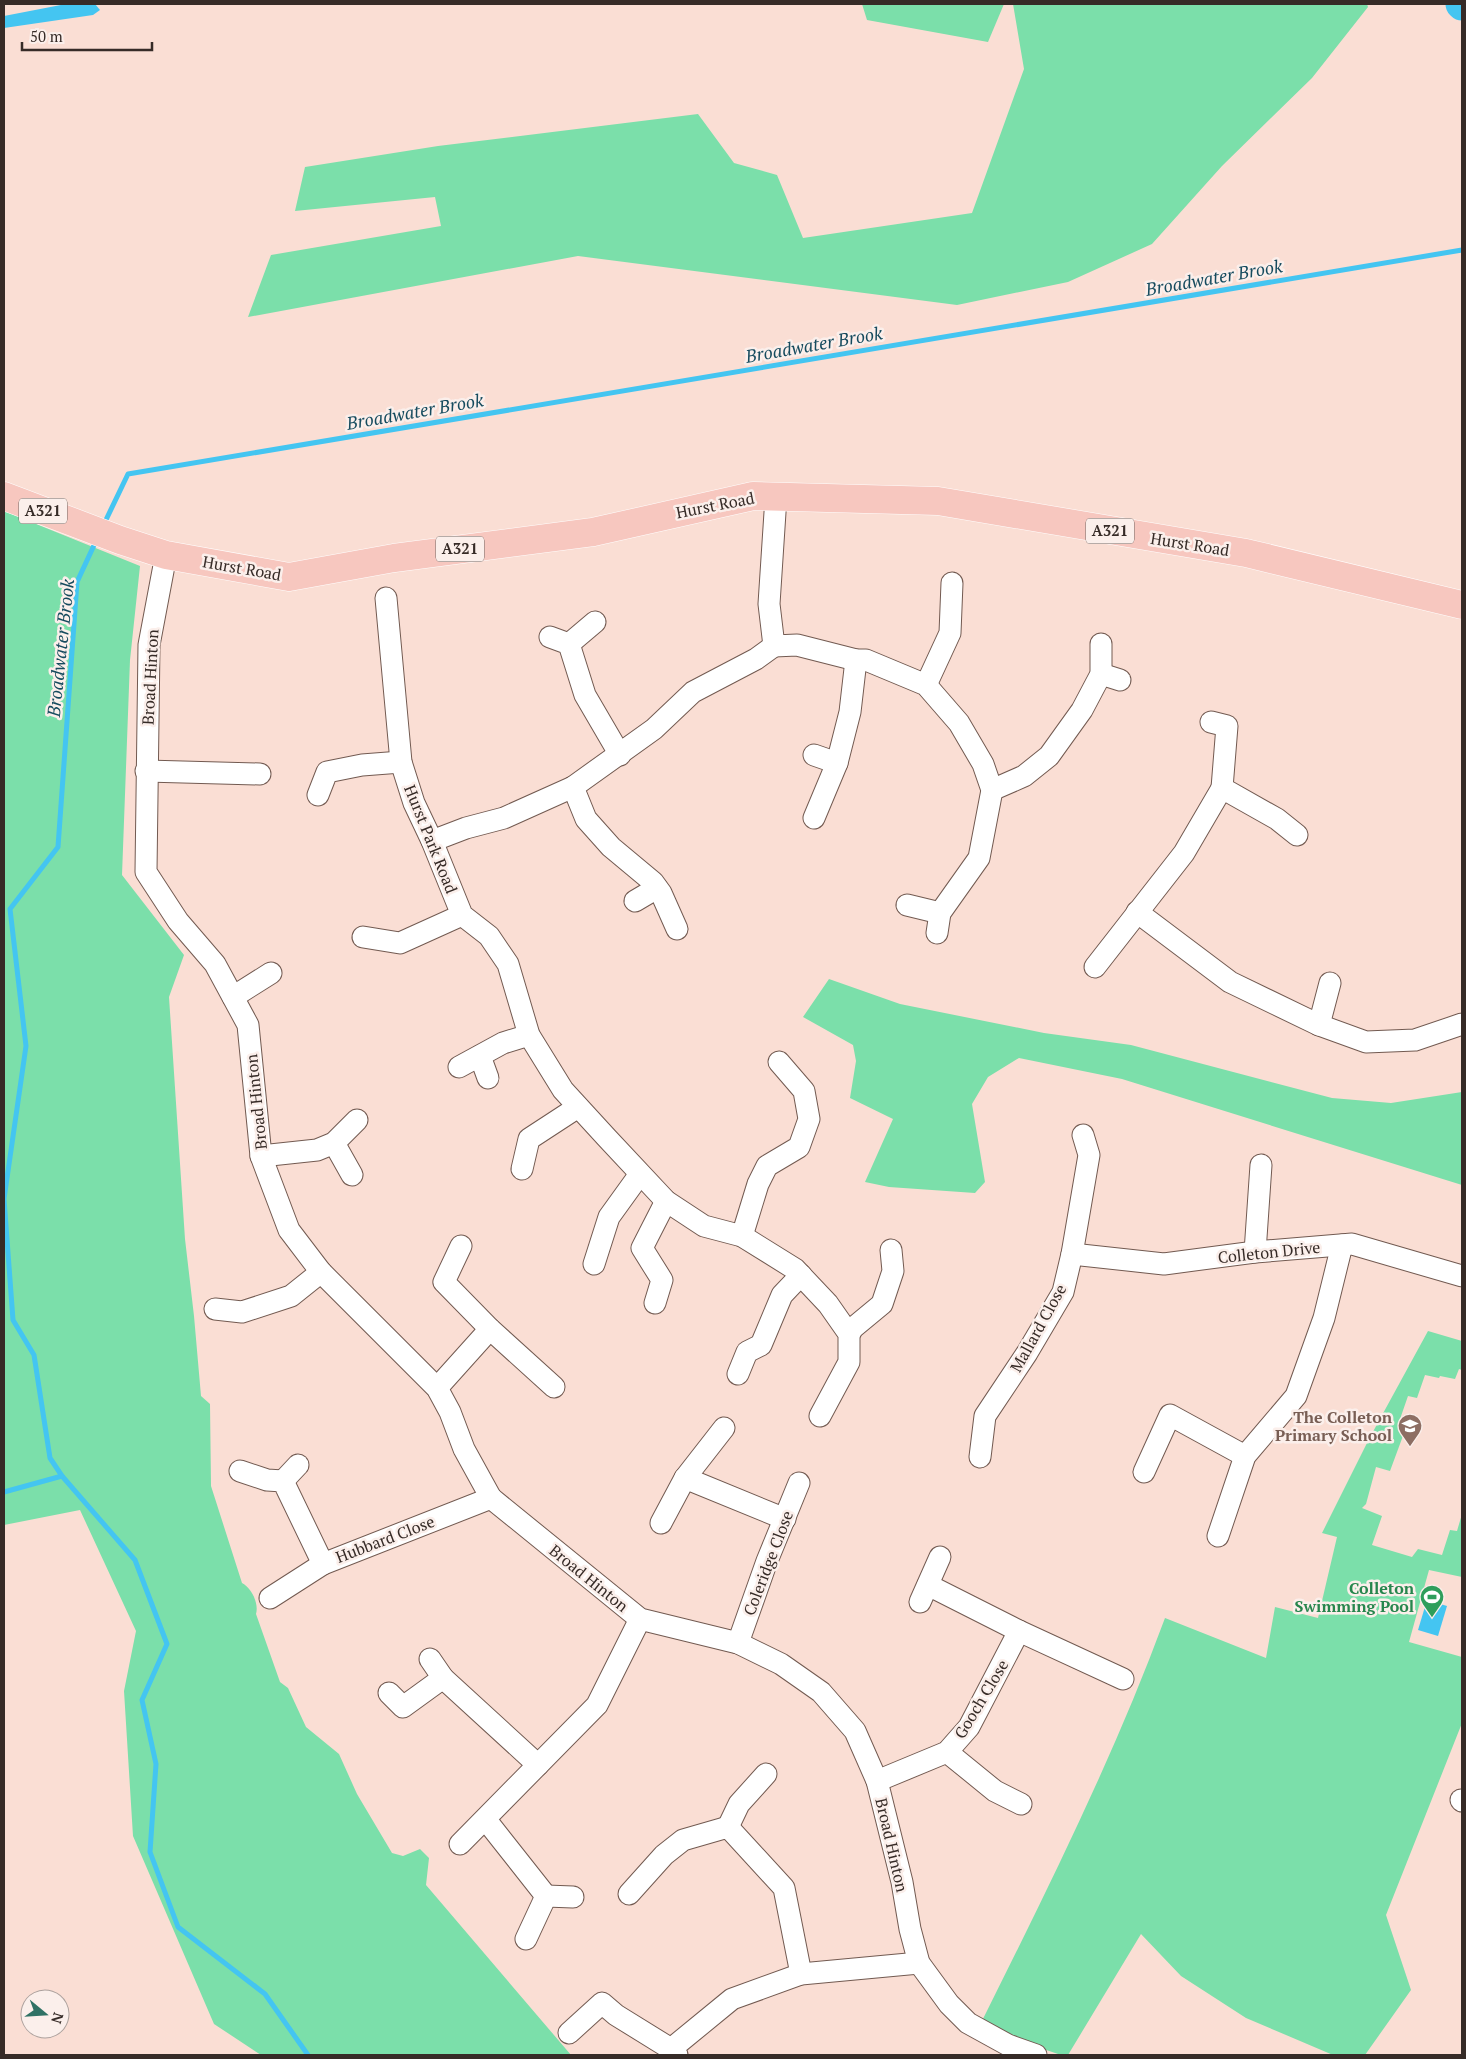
<svg xmlns="http://www.w3.org/2000/svg" width="1466" height="2059" viewBox="0 0 1466 2059" font-family="'PT Serif',serif">
<style>
.green{fill:#7bdfaa}
.water{fill:#44c5f1}
.lines{fill:none;stroke-linecap:round;stroke-linejoin:round}
.stream{stroke:#44c5f1;stroke-width:5}
.river{stroke:#44c5f1;stroke-width:31}
.minor-casing{stroke:#725a51;stroke-width:23}
.major-casing{stroke:#fff;stroke-width:29}
.minor{stroke:#fff;stroke-width:21}
.major{stroke:#f7c7bf;stroke-width:28}
.labels{text-anchor:middle;stroke-width:5;stroke-linejoin:round;paint-order:stroke}
.shield{fill:#fbefeb;stroke:#716662;stroke-width:1}
.shield-label{font-size:15px;font-weight:bold;fill:#362b27}
.street-label{font-size:16px;fill:#362b27;stroke:#fbefeb}
.education-label{font-size:16px;font-weight:bold;fill:#785e54;stroke:#fbefeb;text-anchor:end}
.leisure-label{font-size:16px;font-weight:bold;fill:#27864d;stroke:#fbefeb;text-anchor:end}
.water-label{font-size:18px;font-style:italic;fill:#164b5e;stroke:#fbefeb}
</style>
<rect width="100%" height="100%" fill="#faded4"/>
<g class="green">
<polygon points="862,4 1004,4 988,42 867,20"/>
<polygon points="1013,4 1367,4 1368,7 1312,78 1222,166 1152,244 1068,282 957,305 578,256 248,317 271,255 441,226 435,197 295,211 305,167 438,146 698,114 734,163 777,175 803,238 972,213 1024,69"/>
<path d="M4,511L140,566L130,660L122,875L184,955L169,997L185,1239L194,1316L201,1396L210,1404L211,1486L242,1583C252,1588 259,1604 256,1614L280,1682L288,1688L306,1727L339,1754L357,1794L392,1853L403,1856L420,1849L429,1858L426,1885L571,2055H261L214,2024L133,1836L124,1691L136,1631L80,1510L4,1525Z"/>
<polygon points="829,979 900,1004 1044,1033 1131,1045 1332,1098 1391,1103 1462,1092 1462,1185 1122,1079 1019,1058 988,1077 972,1104 985,1182 975,1193 889,1187 865,1182 893,1119 850,1098 856,1061 853,1045 803,1017"/>
<path d="M1428,1331L1462,1341V1370L1459,1369L1455,1379L1440,1376L1439,1378L1425,1375L1417,1398L1408,1396L1399,1422L1407,1425L1390,1471L1376,1467L1366,1504L1362,1508L1382,1516L1372,1545L1412,1557L1418,1549L1442,1555L1450,1530L1457,1531L1462,1514V1577L1429,1570L1409,1642L1462,1657V1723L1386,1915L1411,1990L1365,2055H1333L1246,2018L1181,1976L1141,1934L1068,2055H1061L979,2027C1046,1892 1113,1759 1165,1618L1266,1658L1275,1607L1318,1618L1337,1537L1322,1533L1369,1439Z"/>
</g>
<g class="water">
<polygon points="66,4 95,4 100,10 93,15 4,28 4,16"/>
<polygon points="1427,1600 1447,1606 1438,1636 1418,1630"/>
</g>
<g class="lines">
<g class="stream">
<polyline points="104,524 128,474 1462,250"/>
<polyline points="96,541 77,582 58,847 10,909 26,1046 4,1199 13,1320 34,1355 50,1458 62,1476 135,1560 167,1644 142,1700 156,1764 150,1852 178,1927 265,1994 308,2055"/>
<polyline points="4,1492 62,1476"/>
</g>
<polyline class="river" points="1461,4 1462,5"/>
<defs>
<g id="minor">
<polyline points="776,497 769,604 774,646 797,645 856,660 866,660 926,685 959,723 983,764 992,790 979,858 940,913 937,933"/>
<polyline points="166,555 149,645 146,872 178,921 215,964 248,1025 261,1156 289,1230 321,1272 437,1388 450,1412 464,1449 491,1498 640,1619 738,1643 781,1664 821,1692 855,1731 877,1781 902,1882 910,1929 919,1963 949,2004 968,2023 1008,2045 1036,2055"/>
<polyline points="386,598 401,762 414,803 432,841 462,915 489,936 508,964 529,1035 563,1090 607,1138 666,1201 704,1226 742,1236 795,1269 828,1304 849,1334 849,1362 820,1416"/>
<polyline points="550,637 569,644 585,695 620,755"/>
<polyline points="569,644 595,622"/>
<polyline points="1101,674 1120,680"/>
<polyline points="926,685 950,633 952,583"/>
<polyline points="1211,722 1227,726 1222,788 1277,819 1297,835"/>
<polyline points="814,755 837,763"/>
<polyline points="146,771 260,774"/>
<polyline points="573,787 586,819 611,847 653,882 661,893 677,929"/>
<polyline points="992,790 1024,776 1049,756 1082,710 1101,674 1101,644"/>
<polyline points="318,795 327,772 362,765 401,762"/>
<polyline points="814,818 837,763 850,712 856,660"/>
<polyline points="432,841 466,828 504,818 573,787 654,729 693,692 756,659 774,646"/>
<polyline points="635,901 657,888"/>
<polyline points="907,905 940,913"/>
<polyline points="1137,912 1230,982 1319,1025 1366,1042 1415,1040 1462,1024"/>
<polyline points="363,937 400,943 462,915"/>
<polyline points="1095,967 1184,853 1222,788"/>
<polyline points="233,997 271,973"/>
<polyline points="1319,1025 1330,983"/>
<polyline points="480,1056 488,1078"/>
<polyline points="459,1067 503,1043 529,1035"/>
<polyline points="334,1143 352,1175"/>
<polyline points="261,1156 317,1150 334,1143 357,1120"/>
<polyline points="522,1169 529,1139 578,1107"/>
<polyline points="742,1236 758,1184 767,1166 799,1147 809,1119 804,1091 779,1062"/>
<polyline points="461,1246 444,1282 490,1329 554,1387"/>
<polyline points="1255,1252 1261,1165"/>
<polyline points="1072,1254 1164,1264 1255,1252 1352,1244 1462,1276"/>
<polyline points="594,1264 609,1217 640,1174"/>
<polyline points="655,1303 662,1280 642,1248 666,1201"/>
<polyline points="215,1309 242,1312 291,1296 321,1272"/>
<polyline points="849,1334 853,1328 882,1304 893,1271 891,1250"/>
<polyline points="738,1374 747,1352 761,1345 782,1295 801,1275"/>
<polyline points="437,1388 490,1329"/>
<polyline points="980,1457 985,1416 1027,1353 1063,1292 1072,1254 1089,1155 1083,1135"/>
<polyline points="240,1471 267,1480 283,1481 323,1564 491,1498"/>
<polyline points="1144,1472 1170,1415 1245,1456"/>
<polyline points="685,1478 785,1519"/>
<polyline points="283,1481 298,1465"/>
<polyline points="661,1523 685,1478 724,1428"/>
<polyline points="1218,1536 1245,1456 1296,1396 1324,1318 1342,1245"/>
<polyline points="928,1585 1019,1631 1123,1679"/>
<polyline points="270,1598 323,1564"/>
<polyline points="920,1602 940,1557"/>
<polyline points="738,1643 767,1561 799,1483"/>
<polyline points="430,1659 443,1678"/>
<polyline points="389,1693 403,1707 443,1678 538,1765"/>
<polyline points="947,1752 995,1791 1021,1804"/>
<polyline points="877,1781 947,1752 969,1727 1019,1631"/>
<polyline points="1461,1800 1462,1801"/>
<polyline points="486,1820 546,1896 526,1939"/>
<polyline points="728,1827 739,1804 766,1774"/>
<polyline points="460,1844 597,1705 640,1619"/>
<polyline points="629,1894 664,1855 683,1840 728,1827 784,1888 801,1974"/>
<polyline points="546,1896 573,1897"/>
<polyline points="569,2033 602,2003 616,2015 671,2049"/>
<polyline points="677,2055 671,2049 732,1999 801,1974 919,1963"/>
</g>
<polyline id="major" points="4,496 120,540 166,555 289,577 394,558 593,532 753,496 938,501 1246,553 1462,605"/>
</defs>
<use href="#minor" class="minor-casing"/>
<use href="#major" class="major-casing"/>
<use href="#minor" class="minor"/>
<use href="#major" class="major"/>
</g>
<defs>
<symbol id="school-pin" viewBox="-11 -11 22 30"><path d="M0 17L-7.5 6A9.5 9.5 0 1 1 7.5 6Z" fill="#8d6e63" stroke="#fbefeb"/><path d="M0-5L7-2L0 1L-7-2ZM-4 1L0 2.5L4 1V4Q0 6-4 4Z" fill="#fff"/></symbol>
<symbol id="stadium-pin" viewBox="-11 -11 22 30"><path d="M0 17L-7.5 6A9.5 9.5 0 1 1 7.5 6Z" fill="#2e9e5b" stroke="#fbefeb"/><path d="M0-5a6.5 5 0 1 0 0 10a6.5 5 0 1 0 0-10ZM-3.5-1.8h7v3.6h-7Z" fill="#fff"/></symbol>
</defs>
<g fill-rule="evenodd">
<use href="#school-pin" x="1396" y="1412" width="28" height="38"/>
<use href="#stadium-pin" x="1418" y="1583" width="28" height="38"/>
</g>
<g class="labels">
<g class="shield">
<rect x="19" y="498.5" width="48" height="25" rx="4"/>
<rect x="1086" y="518.5" width="48" height="25" rx="4"/>
<rect x="436" y="536.5" width="48" height="25" rx="4"/>
</g>
<g class="shield-label">
<text x="43" y="516">A321</text>
<text x="1110" y="536">A321</text>
<text x="460" y="554">A321</text>
</g>
<g class="street-label">
<text transform="translate(715 505) rotate(-11)" y="6">Hurst Road</text>
<text transform="translate(1190 544) rotate(9)" y="6">Hurst Road</text>
<text transform="translate(242 568) rotate(10)" y="6">Hurst Road</text>
<text transform="translate(150 677) rotate(-87)" y="6">Broad Hinton</text>
<text transform="translate(431 839) rotate(68)" y="6">Hurst Park Road</text>
<text transform="translate(256 1102) rotate(-96)" y="6">Broad Hinton</text>
<text transform="translate(1269 1252) rotate(-6)" y="6">Colleton Drive</text>
<text transform="translate(1038 1328) rotate(-61)" y="6">Mallard Close</text>
<text transform="translate(385 1539) rotate(-21)" y="6">Hubbard Close</text>
<text transform="translate(768 1563) rotate(-69)" y="6">Coleridge Close</text>
<text transform="translate(589 1578) rotate(39)" y="6">Broad Hinton</text>
<text transform="translate(981 1699) rotate(-59)" y="6">Gooch Close</text>
<text transform="translate(892 1845) rotate(77)" y="6">Broad Hinton</text>
</g>
<g class="education-label">
<text x="1392" y="1423">The Colleton<tspan x="1392" dy="18">Primary School</tspan></text>
</g>
<g class="leisure-label">
<text x="1414" y="1594">Colleton<tspan x="1414" dy="18">Swimming Pool</tspan></text>
</g>
<g class="water-label">
<text transform="translate(1214 278) rotate(-10)" y="6">Broadwater Brook</text>
<text transform="translate(814 345) rotate(-10)" y="6">Broadwater Brook</text>
<text transform="translate(415 412) rotate(-10)" y="6">Broadwater Brook</text>
<text transform="translate(61 648) rotate(-84)" y="6">Broadwater Brook</text>
</g>
</g>
<rect width="1466" height="2059" fill="none" stroke="#362b27" stroke-width="10"/>
<g transform="translate(45 2014) rotate(108)"><circle r="24" fill="#fbefeb" stroke="#aca19d"/>
<path d="M0-4L9 19L0 12L-9 19Z" fill="#2f7265"/>
<text y="-8" font-size="14" font-weight="bold" text-anchor="middle" fill="#362b27">N</text>
</g>
<path d="M22 42v8h130v-8" fill="none" stroke="#362b27" stroke-width="2.5"/>
<text x="30" y="42" font-size="15" fill="#362b27" stroke="#fbefeb" stroke-width="4" paint-order="stroke">50 m</text>
</svg>
